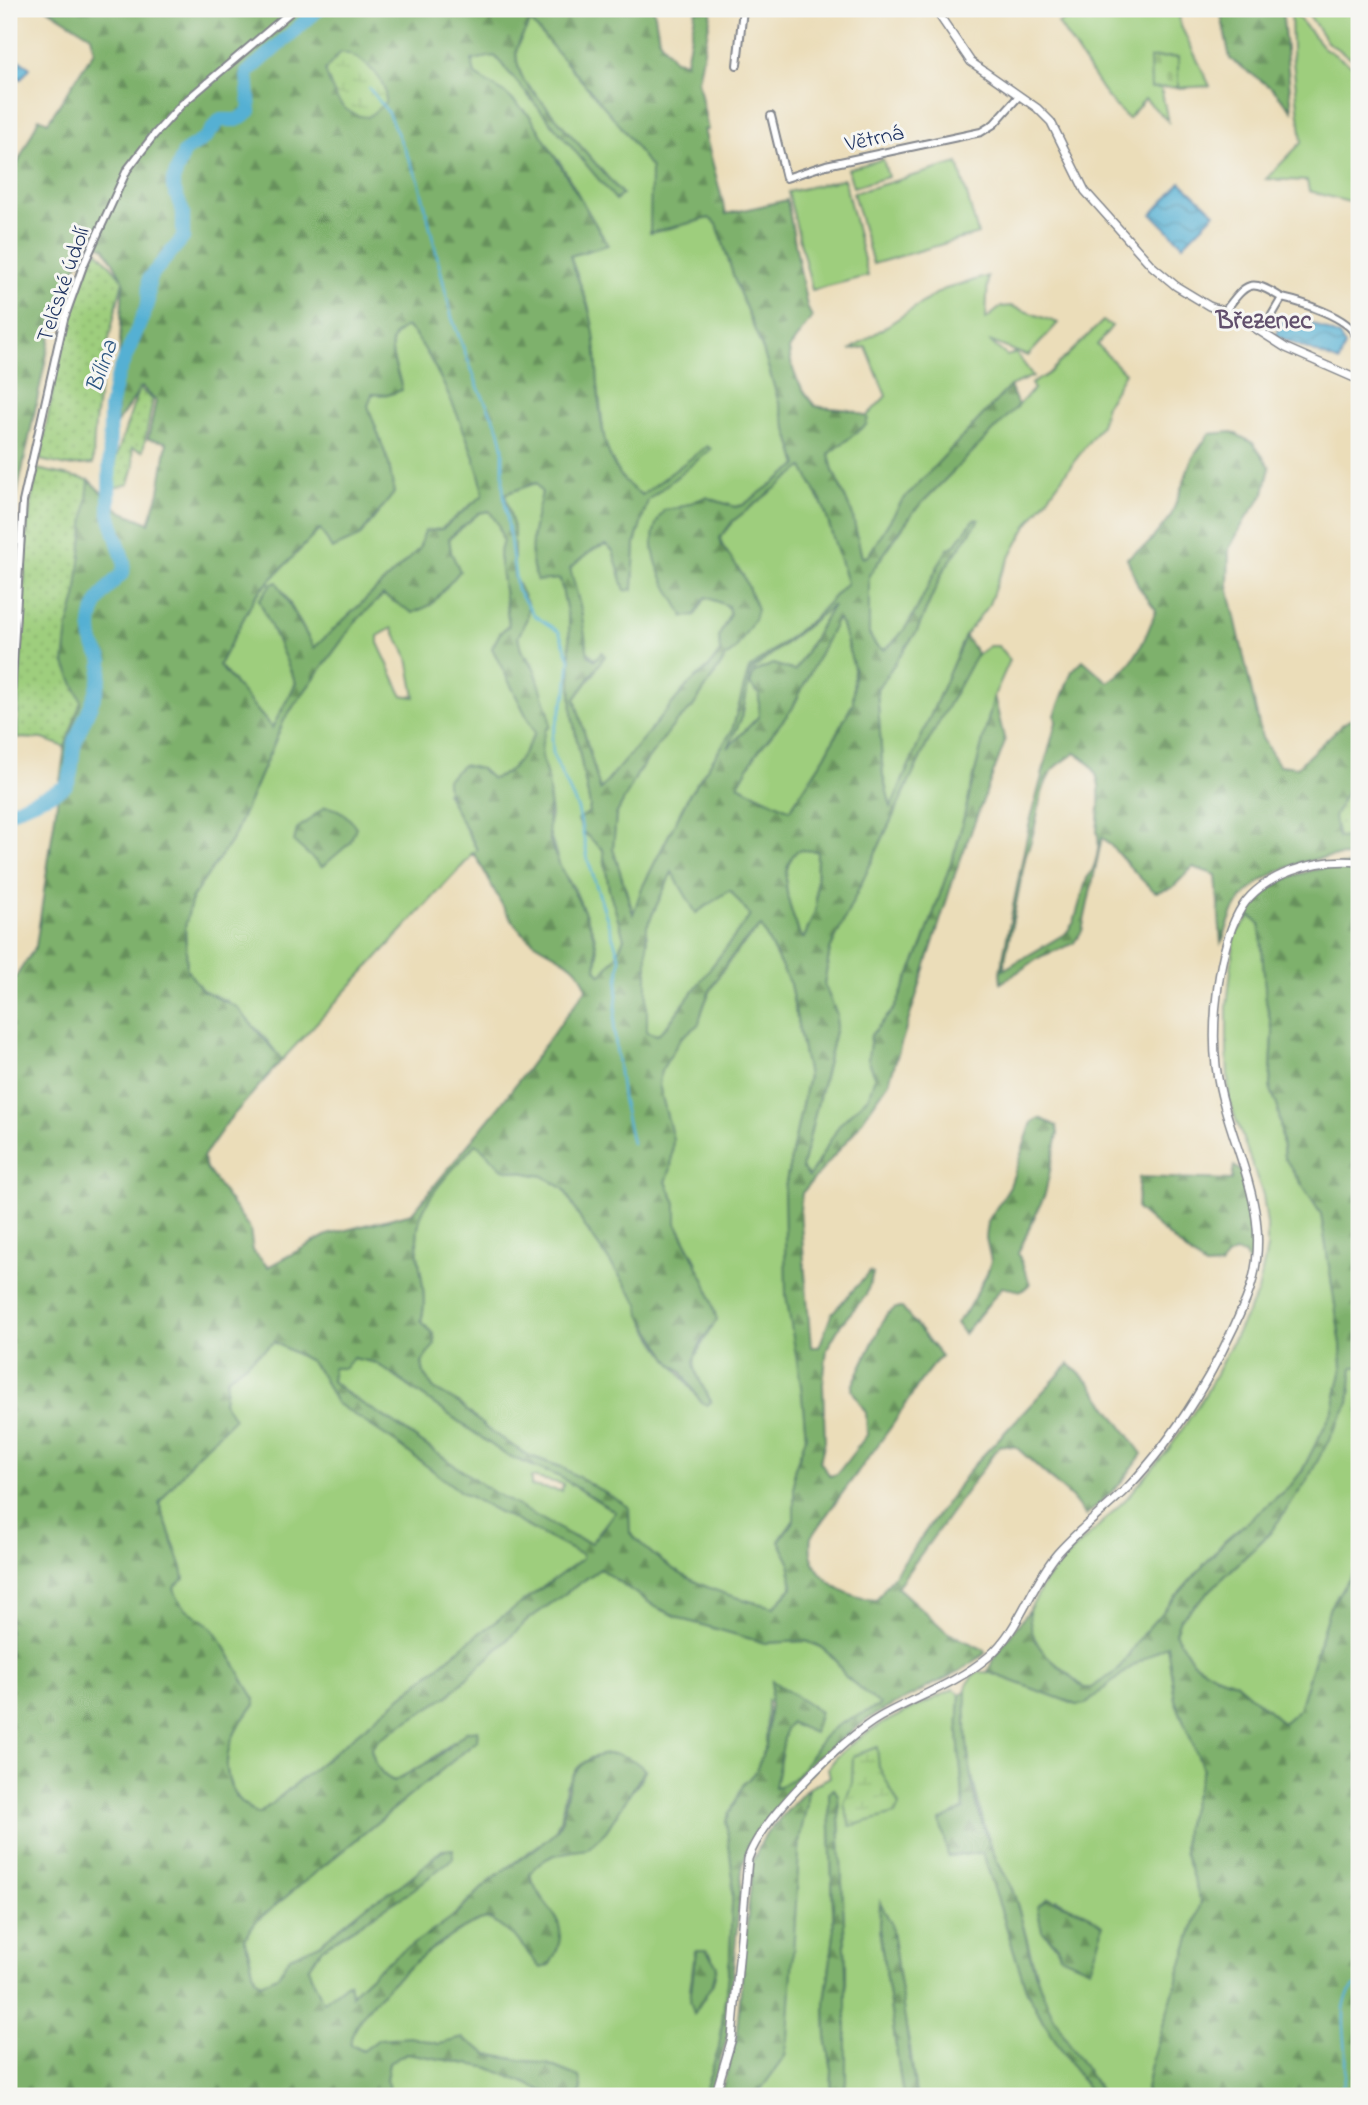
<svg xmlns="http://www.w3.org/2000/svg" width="1368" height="2105" viewBox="0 0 1368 2105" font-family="'Indie Flower',sans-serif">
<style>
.green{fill:#9ece7d;stroke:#5c7e6e;stroke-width:2;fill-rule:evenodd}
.forest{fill:url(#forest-firs);stroke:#4c7065;stroke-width:2;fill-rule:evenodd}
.wetland{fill:url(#wetland-marsh);stroke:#5c7e6e;stroke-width:2}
.cemetery{fill:url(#cemetery-stones);stroke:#5c7e6e;stroke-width:2}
.garden{fill:url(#garden-dots);stroke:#5c7e6e;stroke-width:2}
.water{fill:url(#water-waves);stroke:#387098;stroke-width:2}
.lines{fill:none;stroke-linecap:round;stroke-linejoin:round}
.stream{stroke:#55b0d3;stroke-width:2.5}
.river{stroke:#55b0d3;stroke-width:14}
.minor-casing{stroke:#83868c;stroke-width:10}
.tertiary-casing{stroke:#83868c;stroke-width:10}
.minor{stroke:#fff;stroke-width:6}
.tertiary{stroke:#fff;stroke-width:7}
.labels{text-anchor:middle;stroke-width:6;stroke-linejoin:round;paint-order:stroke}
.street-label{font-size:23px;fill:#1b2f5e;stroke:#f6f6f2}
.water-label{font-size:24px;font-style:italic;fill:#2c5681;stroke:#f6f6f2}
.quarter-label{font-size:26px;font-weight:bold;fill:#62506d;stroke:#f6f6f2}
</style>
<defs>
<pattern id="forest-firs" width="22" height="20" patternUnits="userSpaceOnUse" patternTransform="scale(1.75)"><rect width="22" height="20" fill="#7eb16c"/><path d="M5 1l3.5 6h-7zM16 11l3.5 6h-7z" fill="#66905c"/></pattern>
<pattern id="wetland-marsh" width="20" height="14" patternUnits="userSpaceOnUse" patternTransform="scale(1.75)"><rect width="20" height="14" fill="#9ece7d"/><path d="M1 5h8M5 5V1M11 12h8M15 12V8" fill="none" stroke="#88b16e"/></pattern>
<pattern id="cemetery-stones" width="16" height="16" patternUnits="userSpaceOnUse" patternTransform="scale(1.75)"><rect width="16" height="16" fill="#9ece7d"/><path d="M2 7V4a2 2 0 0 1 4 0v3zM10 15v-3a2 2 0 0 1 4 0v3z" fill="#88b16e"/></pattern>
<pattern id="garden-dots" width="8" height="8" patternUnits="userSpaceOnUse" patternTransform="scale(1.75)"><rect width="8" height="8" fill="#9ece7d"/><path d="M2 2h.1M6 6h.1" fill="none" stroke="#88b16e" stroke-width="1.8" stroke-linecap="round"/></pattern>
<pattern id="water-waves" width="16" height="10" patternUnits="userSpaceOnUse" patternTransform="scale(1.75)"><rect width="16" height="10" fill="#55b0d3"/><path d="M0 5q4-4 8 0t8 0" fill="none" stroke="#4690ae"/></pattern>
</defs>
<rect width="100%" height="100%" fill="#f6f6f2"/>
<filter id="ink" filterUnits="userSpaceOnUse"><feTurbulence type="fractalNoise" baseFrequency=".0143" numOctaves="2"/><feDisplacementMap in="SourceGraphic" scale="14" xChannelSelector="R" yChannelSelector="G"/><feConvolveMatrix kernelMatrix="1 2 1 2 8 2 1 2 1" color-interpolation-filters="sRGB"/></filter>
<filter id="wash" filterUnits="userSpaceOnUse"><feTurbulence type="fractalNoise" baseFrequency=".00686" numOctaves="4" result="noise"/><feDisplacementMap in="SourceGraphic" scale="28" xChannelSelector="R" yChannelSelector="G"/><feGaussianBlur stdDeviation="1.57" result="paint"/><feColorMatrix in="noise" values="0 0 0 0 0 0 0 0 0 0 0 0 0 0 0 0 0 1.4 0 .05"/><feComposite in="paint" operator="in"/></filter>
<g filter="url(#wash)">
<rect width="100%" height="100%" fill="#ebddb9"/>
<g class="green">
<polygon points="1087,9 1094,9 1098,17 1103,15 1100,9 1179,9 1180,24 1210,86 1178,88 1178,57 1151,58 1151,87 1161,88 1168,121 1145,99 1128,119 1107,97 1058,23"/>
<polygon points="1291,9 1323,47 1359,70 1359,205 1309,191 1307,181 1266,179 1302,142 1292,53"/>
<polygon points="1305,9 1359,9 1359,63 1327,42"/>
<path d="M531,21L620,125L651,168V233L710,218L717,224L736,284L763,350L798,466L743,505L735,507L706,497L678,508L664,510L695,615L706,597L728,606L730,614L719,636L720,652L709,667L687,686L600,791L575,699L596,671V660L586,650L581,610L570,568L594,549L606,545L613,551L633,589L635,543L648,500L711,449L643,495L625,485L605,446L589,307L570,256L607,245L560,162L475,75L471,59L495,56L617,200L622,194L524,81C511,54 515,46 531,21Z"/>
<polygon points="883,159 888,177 853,187 848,169"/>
<polygon points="958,163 978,234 873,264 853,193"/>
<polygon points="844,179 868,276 812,290 788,192"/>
<polygon points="988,276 986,319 1001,307 1011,306 1058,323 1028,356 989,341 1007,356 1016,353 1033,376 1010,386 902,501 868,556 862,558 852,513 833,471 829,454 866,425 867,416 886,396 866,347 850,350 942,290"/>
<path d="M1103,321L1112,326L1097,345L1125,373L1106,405L1101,425L1027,526L999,577L989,604L965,636L891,808L883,776L877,689L917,631L943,571L979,520L974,519L956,544L948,549C927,581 916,627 884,650L876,646L869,634V575L915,510L1034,389L1031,384L1048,374Z"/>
<path d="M407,327C431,345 482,463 483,495L441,529L423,535L419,549L314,648L283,591L289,667L296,683L272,728L219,665L256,595L321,528L332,549L359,537L394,493L389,464L368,406L372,394L388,395L402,385C395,366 381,336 407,327Z"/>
<polygon points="803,466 824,508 847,583 813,619 748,672 732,731 689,795 642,888 634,915 613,849 616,815 639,771 676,722 692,708 726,657 744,577 722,545 720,538 733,521"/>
<polygon points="536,483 542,493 532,538 537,580 560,579 569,622 572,715 590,806 589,812 579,821 583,832 603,849 609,890 624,938 616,957 600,976 596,969 598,954 594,934 574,888 561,870 548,828 551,815 548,785 539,744 549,714 532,663 521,650 518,637 527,618 524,598 514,576 504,494"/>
<path d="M489,511L498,524L503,541L499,555L509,625L500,633L492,648L535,733C525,752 514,774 492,779L481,769L446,792L477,850L282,1060L263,1035L227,1001L202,990L187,970L185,926L192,898L233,838L285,718L357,620L383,595L413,613L451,552L449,539L479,513ZM392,628L408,658L415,697L402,695L378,643V636Z"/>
<polygon points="834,602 795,671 773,664 754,672 754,690 759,694 759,716 725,751 742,717 751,671"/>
<polygon points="837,618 842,625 854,668 853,703 825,756 790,810 737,785 756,754 792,709"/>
<polygon points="989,646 998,646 1010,660 994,696 957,845 923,944 895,1008 871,1035 868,1059 875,1076 869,1096 840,1124 809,1177 802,1168 836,1027 837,1015 824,984 830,950 927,744 973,658"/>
<path d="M798,849L817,851L816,909L804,938L800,935C790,910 775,870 798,849Z"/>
<polygon points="672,872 730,890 750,916 666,1027 657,1035 647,1032 647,926"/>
<polygon points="1251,916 1260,925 1262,935 1266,1001 1273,1033 1270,1087 1278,1108 1284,1157 1321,1214 1341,1344 1342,1368 1333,1410 1302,1471 1291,1485 1225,1541 1142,1635 1117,1671 1091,1688 1084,1688 1037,1647 1029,1625 1029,1610 1046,1580 1065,1559 1127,1498 1169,1449 1206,1393 1258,1292 1267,1249 1267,1224 1263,1195 1229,1100 1227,1053 1227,1006 1235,934"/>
<path d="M761,926L790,984L808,1076L784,1192L806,1437L794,1471V1520L779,1541L790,1562L792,1587L774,1607C714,1594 672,1577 629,1533V1507L561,1467L527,1455L487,1429L460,1404L434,1389L424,1375L422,1362L434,1335L421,1321C431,1290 411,1255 419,1223C425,1194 457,1165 476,1142L503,1169L543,1176L564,1189L582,1222L639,1304C645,1338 682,1373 701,1402L711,1401C690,1364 686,1371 708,1334L696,1260L676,1223V1203L666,1182L671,1168L673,1139L659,1085L661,1071L681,1037L699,1024C706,986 734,952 761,926Z"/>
<path d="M274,1342L310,1361L322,1376L336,1403L391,1439L461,1492L582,1555V1559L473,1638L259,1814C211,1791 223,1736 255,1705V1699L205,1623L186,1611L176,1598L174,1587L182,1568L159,1503L196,1456L233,1419L224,1402L227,1378Z"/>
<path d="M353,1358L376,1363L506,1455L560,1477L615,1511L591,1543C529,1524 453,1464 399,1426C377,1411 352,1400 332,1381L333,1368ZM531,1477L563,1484L562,1491L531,1486Z"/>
<polygon points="1357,1365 1359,1367 1359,1563 1330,1607 1299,1709 1283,1723 1235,1682 1215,1675 1193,1662 1175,1633 1180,1619 1270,1533 1349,1403 1353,1367"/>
<path d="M600,1569L656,1607L685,1620L765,1643L806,1641L819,1646L834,1658L845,1676L881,1705C865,1713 845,1719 831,1730C812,1745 803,1785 774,1787L786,1728L791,1723L798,1727L767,1700L766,1745L756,1771L743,1785L729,1840L733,1878L730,1959L719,2048L703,2096H577L581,2090L578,2077L547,2064L489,2055L463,2039C454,2041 444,2045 436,2044C406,2041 390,2028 364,2051L351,2045C345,2012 457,1920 490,1919L516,1938L540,1968L549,1966L558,1948L530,1874C549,1846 579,1854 604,1833C613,1825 616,1810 623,1800C628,1793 639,1787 641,1779C643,1776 642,1773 645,1770L604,1755L590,1758L566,1786L562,1814L554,1834L494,1877L452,1917L379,1970L351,1995L349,1982L323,2003L308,1968L322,1948L410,1892L420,1882L417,1872L388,1895L369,1904L318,1945L290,1957L278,1976L260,1984L255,1978L245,1939L255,1922L477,1741L453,1742L415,1772L394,1781C381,1776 374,1762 371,1749L379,1739L448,1696L529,1619ZM695,1951L710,1953L712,1957L713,1983L704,1996L690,1989Z"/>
<path d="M1167,1644L1175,1700L1203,1769L1185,1827L1184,1851L1201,1902L1150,2068L1145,2096H1104C1084,2067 1062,2038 1048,2006C1031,1968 1026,1927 1012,1889C1007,1877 999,1867 995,1856C982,1824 950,1708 970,1679C975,1672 981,1672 988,1672L1077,1705L1085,1704L1127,1670ZM1056,1899L1069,1906L1101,1936L1097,1946L1060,1956C1057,1942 1044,1937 1040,1923Z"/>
<path d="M953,1689L960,1694L958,1733L964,1809L948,1856L983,1853L1026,1989L1043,2021L1092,2096H916L910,2046L880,1904L879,1928L903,2096H843L846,2081V1969L838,1795L834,1789L829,1793V1803L834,1935L825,2002L826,2037L832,2070L831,2096H756L785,2056L800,1836L809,1788L830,1777L828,1768C857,1727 911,1712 953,1689Z"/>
<polygon points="407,2053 490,2068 557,2096 392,2096 386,2080 389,2063"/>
</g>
<g class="forest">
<path d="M48,9H654L659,39L674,60L686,62L696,9H712L698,81L708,130H704L726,214L787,200L807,307L812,317L789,349C791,372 800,388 815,406C835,410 851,406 868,418L866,425L829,454L833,471L852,513L862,558L868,556L902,501L1010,386L1018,406L915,510L869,575V634L876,646L884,650C916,627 927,580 948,549L956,544L974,519L979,520L943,571L917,631L877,689L883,776L891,807L965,636L977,653L927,744L830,950L824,984L837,1015L836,1027L802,1168L809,1177L840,1124L869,1096L875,1076L868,1059L871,1035L895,1008L923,944L957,845L994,696L1005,742L955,874L889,1082L852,1135L802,1193L800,1210L811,1347H819L832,1313L870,1272L873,1274L866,1295L841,1324L827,1349L823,1384L825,1441L820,1461L830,1476L837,1474L867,1435L866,1413L852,1390L853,1384L886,1315L896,1308H902L941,1356C920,1377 908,1403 891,1427C864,1464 837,1499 811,1537C805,1574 843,1597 876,1600L972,1467L1069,1364L1090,1383L1142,1454L1121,1483L1086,1516L1072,1498L1016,1447L1000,1445L897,1587L948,1633L985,1650L986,1653L960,1671L874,1715L841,1739L757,1830L748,1844L742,1870L727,2037L710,2096H703L719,2048L730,1959L733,1878L726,1821L743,1785L756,1771L766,1745L772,1681L820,1712L814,1733L791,1723L786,1728L775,1787C803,1784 811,1745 831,1730C845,1719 865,1714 880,1705L845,1676L834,1658L819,1646L806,1641L765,1643L685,1620L656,1607L600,1569L529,1619L448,1696L379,1739L371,1749C374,1762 381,1776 394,1781L436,1758L466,1732L478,1730L477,1741L255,1922L245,1939L255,1978L260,1983L278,1976L290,1957L318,1945L369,1904L406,1882L442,1850L453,1849V1858L410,1892L322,1948L308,1968L323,2002L349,1982L351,1995C378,1964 416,1943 449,1920C466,1907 479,1889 496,1876C514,1862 535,1851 552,1835C575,1815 554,1776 592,1758C611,1749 632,1756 645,1770L606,1831L588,1849C565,1852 545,1853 530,1874C541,1913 579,1916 549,1966L540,1968L516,1938L490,1919C457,1920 345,2012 351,2045L363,2051L379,2039L410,2037L439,2044L463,2038L489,2055L547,2064L579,2077L582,2090L577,2096H555L490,2068L407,2053L389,2063L386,2080L392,2096H9V981L15,978L36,946L65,747L81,701L64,662L68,626L76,597L89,480L120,511L149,523L159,492L167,442L148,439L156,401L142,387L116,424L123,280L105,248L88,241L57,306L14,509L9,570V175L15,169L39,118L48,122L94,51L91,36ZM531,22L620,125L651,168L650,233L709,218L717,224L736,284L763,350L798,465L743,505L735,507L706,497L678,508L664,510C636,546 667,585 684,617L695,615L706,597L728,606L730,614L719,636L720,652L709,667L687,686L600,790L575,699L605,656L602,652L595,660L588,655L581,610L570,568L594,549L606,545L613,551L625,591L633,589L635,543L648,500L711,449L707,446L642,495C588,463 603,381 593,327C589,302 577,280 570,256L608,245L531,117L505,93L475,75L472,60L495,56L616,200L622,194L524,81C511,54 515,46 531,22ZM407,327C431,345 482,464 483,495L442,529L425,531L419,549L314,648L277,582L271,584L259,600L296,683L272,728L219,665L256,595L320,529L332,549L359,537L394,493L389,464L368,406L372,394L388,395L402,390C398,369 378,337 407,327ZM803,467L824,508L847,583L813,619L749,669L732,731L689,795L642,888L633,914L613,849L616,815L639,771L676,722L692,708L726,657L735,650L754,620L757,609L744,577L722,545L720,538L733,521ZM536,483L542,493C535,521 525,553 537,581L560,579L569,622L572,715L590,806L589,812L578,820L583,832L603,850L609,890L624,938L616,957L601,975L596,969C603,922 561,883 550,840C546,823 551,805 549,787C545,762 536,754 546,729L550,727L549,714L535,670L521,650L518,637L527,618L528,605L514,576V529L505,494ZM489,511L498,524L503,541L499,555L509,625L500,633L492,648L535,733C525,752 514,774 492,779L481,769L463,765L447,779C445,802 468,827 477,850L470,855L474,854C491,879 503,917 527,937C547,954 581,959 586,989L499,1107L412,1213L327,1235L268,1267L253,1251L250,1229L206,1168L203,1157L229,1120L282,1060L237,1007L202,990L187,970L185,927L192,898L233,838L285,718L357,620L383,595L413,613L431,605L460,571L451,552L449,538L479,513ZM833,605L795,671L773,664L754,672L750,685L759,694V716L728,748L742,717L751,671ZM837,619L842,625L854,668L853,703L825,756L790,810L738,785L756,754L792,709ZM798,850L817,851L816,909L804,938L800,935C790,910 775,871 798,850ZM672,872L696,913L730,890L750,916L666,1027L657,1035L647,1032V926ZM761,926L790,984L808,1076L784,1192L786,1295L801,1386L806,1437L794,1471V1520L779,1541L790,1562L792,1588L774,1607C714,1594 672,1577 630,1533L629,1507L561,1467L527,1455L487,1429L460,1404L434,1389L424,1375L422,1362L435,1344L434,1335L421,1321C431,1289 411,1255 419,1223C425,1194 457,1166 476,1143L503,1169L543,1176L564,1189L582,1222L639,1304L641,1315L671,1363L681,1371L701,1402L707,1405L711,1402C687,1357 689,1361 717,1320L707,1285L676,1223V1203L666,1182L671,1168L673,1139L659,1085L661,1071L681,1038L699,1024C705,988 734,949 761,926ZM274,1342L310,1361L322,1376L336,1403L391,1439L461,1492L582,1555V1559L473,1638L259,1814C211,1791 223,1736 255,1705V1699C242,1680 226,1644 213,1629C197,1612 179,1612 174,1587L184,1579L182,1568L159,1503L196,1456L234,1419L224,1402L227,1378ZM353,1358L376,1363L506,1455L560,1477L615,1512L591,1543L576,1538L493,1492L389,1420L345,1393L332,1381L333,1368H345Z"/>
<polygon points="1220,9 1282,9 1292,110 1273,89 1230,59"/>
<path d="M1232,432L1253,443L1270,467L1264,494L1245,520L1229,549L1228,586L1262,738L1279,765L1297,767L1343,724L1359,714V767L1338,838L1359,835V857C1316,853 1261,869 1236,907C1229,917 1227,932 1221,943L1216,875L1193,867L1172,888L1156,892C1143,885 1118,851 1102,837L1082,931L1073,944L1042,956L1001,983L1000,972L1029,826L1056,722L1055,715L1072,671L1083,660L1108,682C1135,667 1146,638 1156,610L1138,586L1127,558L1148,544L1171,516L1192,459L1209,434ZM1075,753C1108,769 1099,802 1097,832C1101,845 1096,869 1087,878L1074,922L1066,933L1003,970L1026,854C1039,828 1036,793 1053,770C1058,764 1069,758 1075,753Z"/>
<path d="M325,807C338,807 349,817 356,827L350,843L322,867L294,842L297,829Z"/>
<path d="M1344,865L1359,866V1367H1353L1349,1403L1306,1482L1270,1533L1180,1619L1175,1633L1193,1662L1215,1675L1235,1682L1283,1723L1299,1709L1330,1607L1359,1563V2096H1145L1150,2068L1201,1902L1184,1851L1185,1827L1203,1769L1175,1700L1167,1645L1127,1670L1085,1704L1077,1705L988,1672C993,1654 1017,1628 1029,1610C1029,1652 1057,1662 1084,1688H1091L1117,1671L1142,1635L1225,1541L1291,1485L1302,1471L1333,1410L1342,1368L1341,1344L1321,1214L1284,1157L1278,1108L1270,1087L1273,1033L1266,1001L1260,925L1251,916L1240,921C1260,882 1304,869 1344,865Z"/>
<polygon points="1039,1118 1057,1126 1058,1134 1045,1194 1018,1253 1030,1284 1022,1291 1002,1287 964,1334 956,1323 966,1312 987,1274 991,1261 986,1238 988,1221 1010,1186 1032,1122"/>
<polygon points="1234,1166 1241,1171 1255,1228 1251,1268 1244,1254 1235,1252 1226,1257 1221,1266 1205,1267 1137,1209 1139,1177 1232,1180"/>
<path d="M966,1691C964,1747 972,1807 996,1859C1000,1868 1007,1877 1011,1887C1023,1915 1026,1946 1036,1975C1051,2020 1078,2057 1104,2096H1092L1043,2021L1026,1989L983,1853L948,1856L940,1821L964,1809L958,1733L960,1694Z"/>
<polygon points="807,1789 807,1805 800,1836 788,2039 785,2056 756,2096 720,2096 736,2039 753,1860 765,1835"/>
<polygon points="834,1789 838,1795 846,1969 846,2081 843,2096 831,2096 832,2070 826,2037 825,2002 834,1935 829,1802 829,1793"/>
<polygon points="1048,1898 1086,1913 1102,1925 1101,1936 1090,1969 1060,1956 1058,1946 1042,1931 1037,1907"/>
<polygon points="880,1902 891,1923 916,2096 903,2096 879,1928"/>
<polygon points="696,1950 706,1950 717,1966 713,1983 694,2014 690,2000"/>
</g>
<g class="wetland">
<path d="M341,52C363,57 389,79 385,103L368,117C340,115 333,94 325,70Z"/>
<polygon points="877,1747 879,1767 899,1805 895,1814 850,1826 844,1804 852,1783 853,1756"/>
</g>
<polygon class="cemetery" points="1178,57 1178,87 1151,88 1150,58"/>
<g class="garden">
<path d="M97,250L123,280C108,340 93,402 93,464L67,466L40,460C51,396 67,306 97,250Z"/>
<polygon points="139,388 153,400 143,451 132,448 134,466 129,484 114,488 116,458"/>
<polygon points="37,469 89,480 76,597 68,626 64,662 81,701 65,747 43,739 17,738 27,527"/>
<polygon points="1359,767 1359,835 1338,838 1334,817"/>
</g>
<g class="water">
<polygon points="12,55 30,68 21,79 9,69"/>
<polygon points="1181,182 1215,213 1183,245 1152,214"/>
<polygon points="1299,317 1339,336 1345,346 1339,362 1276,336 1283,320"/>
</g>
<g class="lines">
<g class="stream">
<polyline points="369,88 387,111 419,181 452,318 479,389 499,429 503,447 503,488 517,590 534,615 559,632 570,659 567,690 552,737 553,755 578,809 588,860 620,959 614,1030 622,1098 632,1143"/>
<path d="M1337,2096C1362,2067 1325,2004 1359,1983"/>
</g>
<path class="river" d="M9,813C21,804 61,792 66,785C74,775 71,756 75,743C84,716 101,692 102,662C102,655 95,650 93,643C85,613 102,591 123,573L124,562L109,514L110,408L116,380L148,304L149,278L183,238V212L173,187V181L184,152L205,138L220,120H237L250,111L247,73L319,9"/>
</g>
</g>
<g filter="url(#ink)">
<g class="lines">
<defs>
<g id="minor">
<polyline points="737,65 743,9"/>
<polyline points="771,116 786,178 826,165 981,132 994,124 1018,97"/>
<path d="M1225,311C1247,282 1250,278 1282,298"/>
<path d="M1262,332L1282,298C1300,302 1349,317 1356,336C1359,344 1358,355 1358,364"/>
<polyline points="9,727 23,502 64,319 83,266 127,170 154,135 182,104 294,9"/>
</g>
<g id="tertiary">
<polyline points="935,9 971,62 1037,108 1051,122 1085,191 1152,266 1176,286 1209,306 1236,316 1286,348 1359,380"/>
<path d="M715,2096L732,2038L748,1859C761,1819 843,1738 880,1717C915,1697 956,1684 988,1657C1020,1630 1030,1586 1057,1554C1078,1530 1105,1510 1128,1487C1178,1435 1218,1366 1246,1300C1281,1214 1227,1149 1216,1066C1211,1024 1218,950 1239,912C1260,873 1318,858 1359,862"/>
</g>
</defs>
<use href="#minor" class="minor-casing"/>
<use href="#tertiary" class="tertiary-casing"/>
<use href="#minor" class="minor"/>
<use href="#tertiary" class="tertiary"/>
</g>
</g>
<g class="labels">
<g class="street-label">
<text transform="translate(874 137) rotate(-12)" y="8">Větrná</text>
<text transform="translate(62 284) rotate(-71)" y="8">Telčské údolí</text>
</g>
<g class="water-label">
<text transform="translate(101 366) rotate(-71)" y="8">Bílina</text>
</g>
<g class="quarter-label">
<text x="1264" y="328">Březenec</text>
</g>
</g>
<rect width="1368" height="2105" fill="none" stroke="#f6f6f2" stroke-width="35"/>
</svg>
